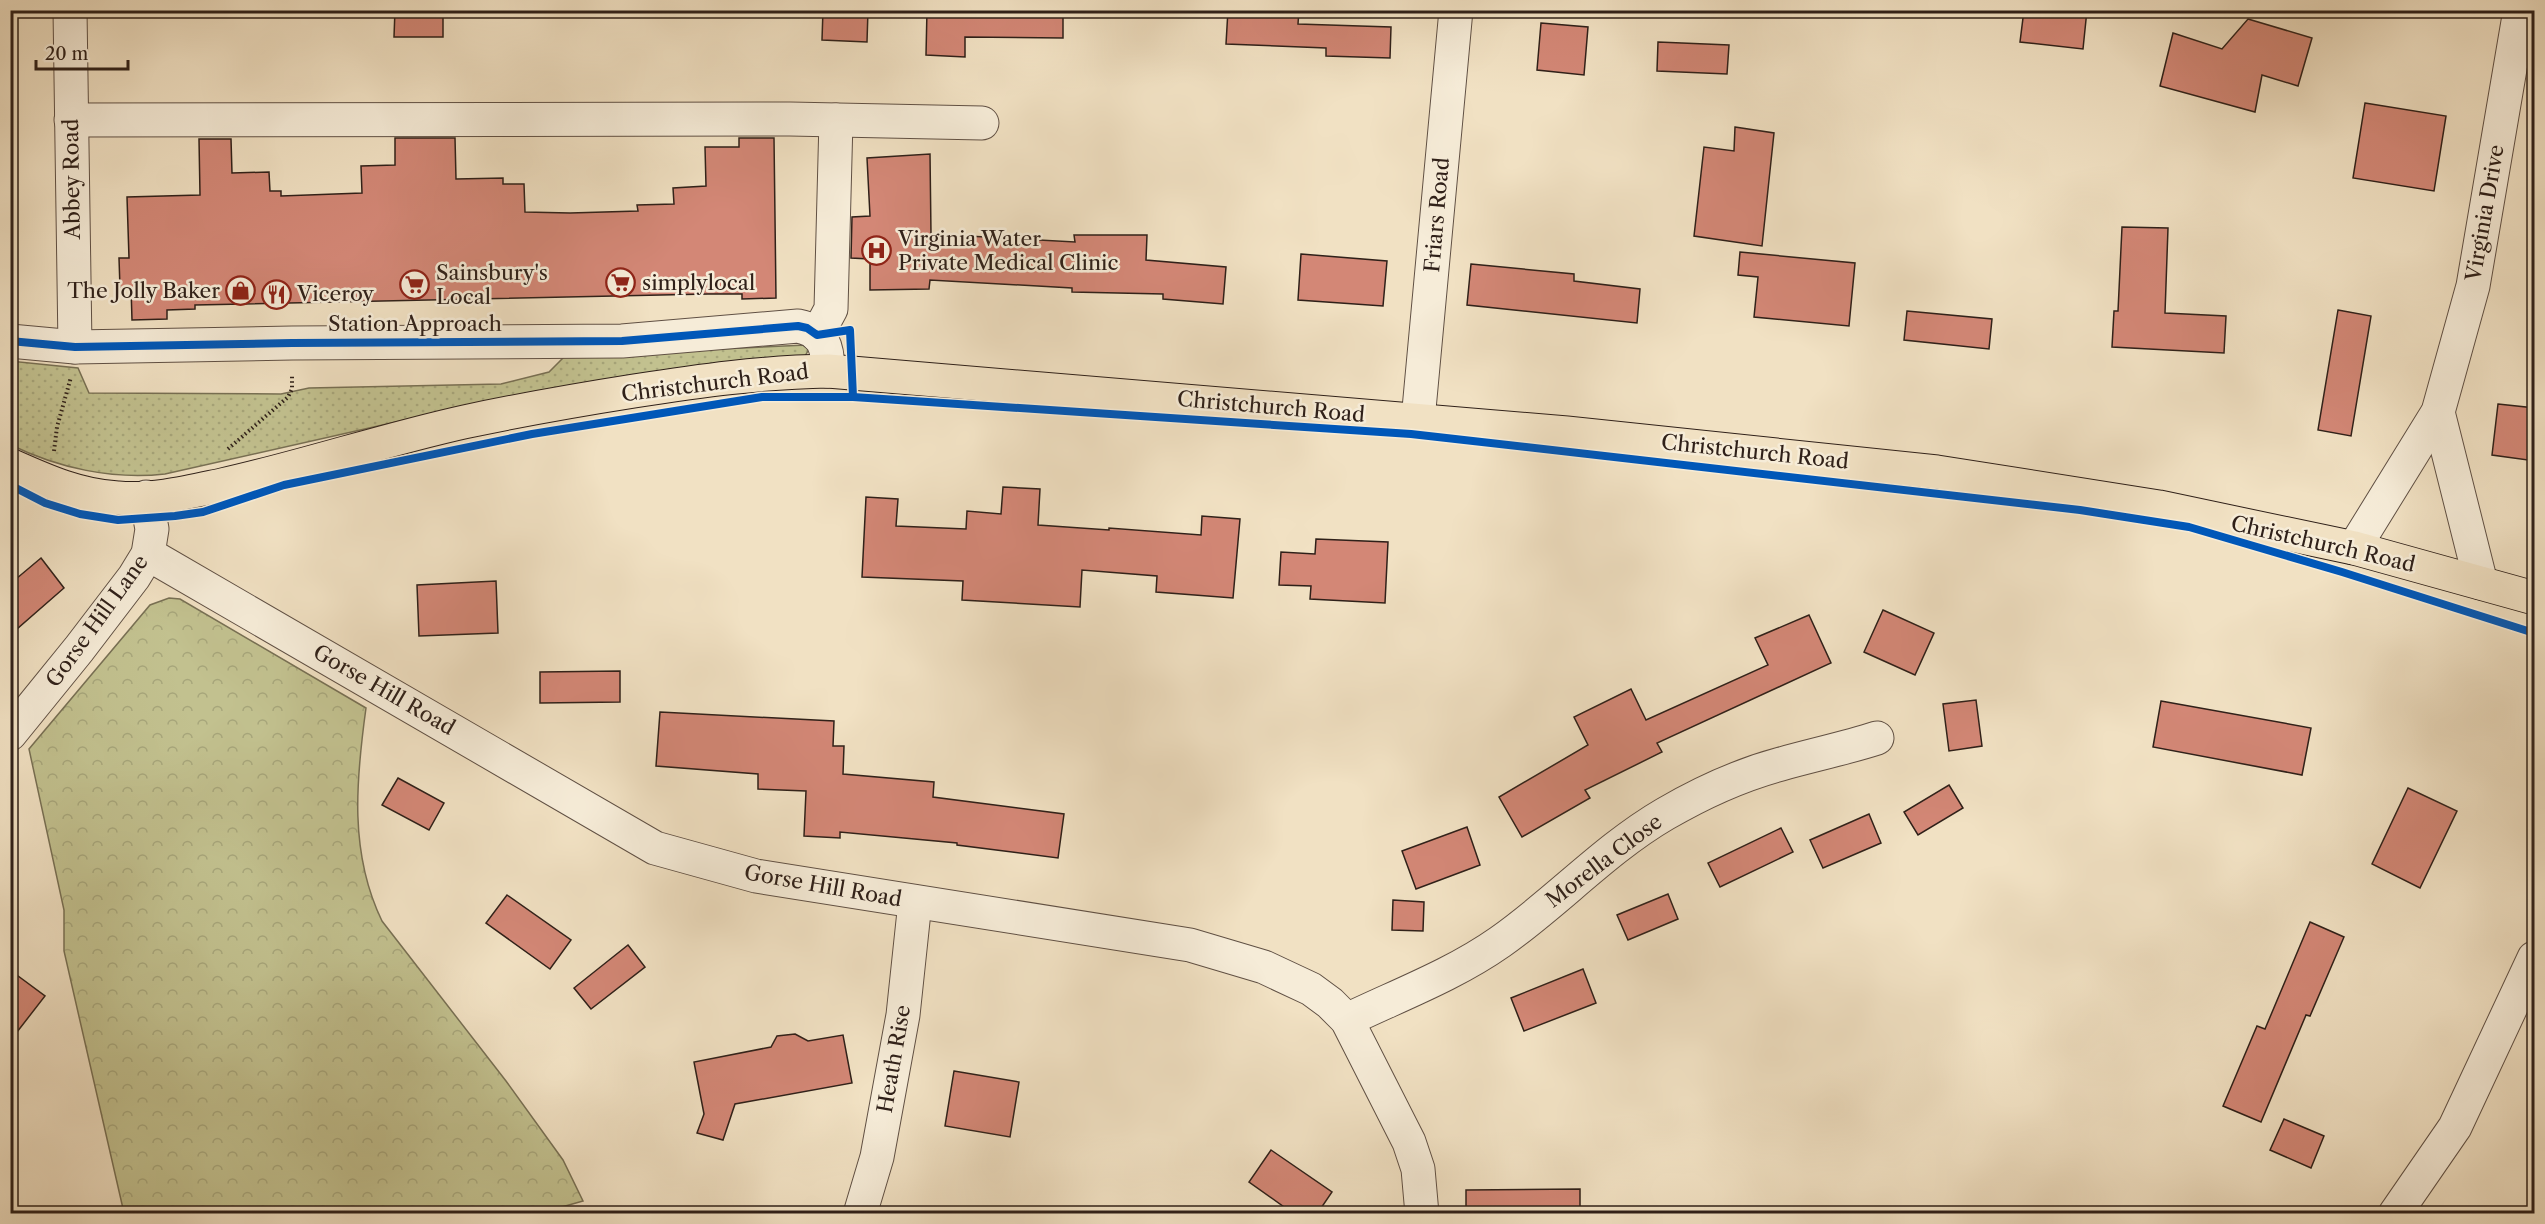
<svg xmlns="http://www.w3.org/2000/svg" width="2545" height="1224" viewBox="0 0 2545 1224" font-family="'Libre Caslon Text',serif">
<style>
.grass{fill:url(#grass-dots);stroke:#787054;stroke-width:1.5}
.forest{fill:url(#forest-crowns);stroke:#787054;stroke-width:1.5}
.building{fill:#d38776;stroke:#2f2019;stroke-width:1.5}
.lines{fill:none;stroke-linecap:round;stroke-linejoin:round}
.minor-casing{stroke:#605044;stroke-width:35}
.major-casing{stroke:#2f2019;stroke-width:35}
.path{stroke:#2f2019;stroke-width:4;stroke-dasharray:1.5 3;stroke-linecap:butt}
.minor{stroke:#f6ecd8;stroke-width:33}
.major{stroke:#f1e1c3;stroke-width:33}
.cycleway-casing{stroke:#f6ecd8;stroke-width:11}
.cycleway{stroke:#0057b8;stroke-width:8}
.labels{text-anchor:middle;stroke-width:5;stroke-linejoin:round;paint-order:stroke}
.street-label{font-size:21px;fill:#2f2019;stroke:#f6ecd8}
.poi-label{font-size:21px;fill:#2f2019;stroke:#f6ecd8;text-anchor:start}
</style>
<defs>
<pattern id="grass-dots" width="8" height="8" patternUnits="userSpaceOnUse" patternTransform="scale(1.5)"><rect width="8" height="8" fill="#c2c18f"/><path d="M2 2h.1M6 6h.1" fill="none" stroke="#a7a67b" stroke-width="1.8" stroke-linecap="round"/></pattern>
<pattern id="forest-crowns" width="20" height="18" patternUnits="userSpaceOnUse" patternTransform="scale(1.5)"><rect width="20" height="18" fill="#c2c18f"/><path d="M2 6a3 3 0 1 1 6 0M12 15a3 3 0 1 1 6 0" fill="none" stroke="#a7a67b"/></pattern>
</defs>
<rect width="100%" height="100%" fill="#f1e1c3"/>
<filter id="stains"><feTurbulence type="fractalNoise" baseFrequency=".00333" numOctaves="4"/><feColorMatrix values="0 0 0 0 .2 0 0 0 0 .09 0 0 0 0 .02 0 0 0 .5 -.17"/></filter>
<radialGradient id="worn" r=".72"><stop offset=".6" stop-color="#630" stop-opacity="0"/><stop offset="1" stop-color="#630" stop-opacity=".3"/></radialGradient>
<path class="grass" d="M806,345L809,349L805,356L409,419L165,474C113,480 58,468 11,445L10,361L78,368L89,393L281,394L309,388L501,384L549,372L565,356Z"/>
<path class="forest" d="M169,598L180,599L366,708C356,780 349,853 382,921L506,1081L563,1160L583,1201L537,1214L124,1213L64,951V910L29,749L150,605Z"/>
<g class="building">
<polygon points="395,10 443,10 443,37 394,37"/>
<polygon points="823,10 868,10 867,42 822,40"/>
<polygon points="927,10 1063,10 1063,38 965,37 965,57 926,55"/>
<polygon points="1228,10 1299,10 1298,24 1391,27 1390,58 1326,56 1326,48 1226,44"/>
<polygon points="2024,10 2087,10 2083,49 2020,42"/>
<polygon points="2248,19 2312,38 2298,86 2262,75 2255,112 2160,86 2173,33 2222,49"/>
<polygon points="1541,23 1588,27 1584,75 1537,70"/>
<polygon points="1658,42 1729,45 1727,74 1657,71"/>
<polygon points="2365,103 2446,116 2434,191 2353,178"/>
<polygon points="1735,127 1774,133 1762,246 1694,236 1704,147 1734,151"/>
<polygon points="395,138 455,138 456,179 503,178 503,184 524,184 525,212 570,213 638,211 637,205 674,204 673,188 706,186 705,147 739,147 739,138 774,138 776,298 742,299 742,294 708,294 195,305 195,309 167,310 167,319 132,320 131,287 120,288 119,258 129,258 127,197 200,195 199,139 231,139 232,173 269,172 270,191 281,191 281,196 362,193 361,166 395,165"/>
<polygon points="930,154 931,234 1075,242 1074,235 1147,235 1146,260 1226,267 1223,304 1163,299 1163,294 1072,292 1072,288 930,280 929,289 870,290 870,259 851,258 852,217 870,216 867,158"/>
<polygon points="2122,227 2168,228 2165,313 2226,316 2224,353 2112,347 2114,311 2118,311"/>
<polygon points="1740,252 1855,263 1849,326 1754,317 1758,277 1738,275"/>
<polygon points="1301,254 1387,261 1383,306 1298,300"/>
<polygon points="1471,264 1574,274 1574,281 1640,289 1637,323 1467,305"/>
<polygon points="2338,310 2371,316 2351,436 2318,430"/>
<polygon points="1907,311 1992,319 1989,349 1904,340"/>
<polygon points="2498,404 2535,408 2535,461 2492,455"/>
<polygon points="1003,487 1040,489 1038,525 1109,530 1109,528 1201,535 1202,516 1240,519 1233,598 1156,592 1157,576 1082,570 1080,607 962,600 963,581 862,577 866,497 898,499 896,526 966,529 967,511 1001,514"/>
<polygon points="1316,539 1388,542 1385,603 1310,599 1311,586 1279,585 1281,552 1315,554"/>
<polygon points="41,558 64,588 10,635 10,584"/>
<polygon points="496,581 498,633 419,636 417,585"/>
<polygon points="1883,610 1934,633 1915,675 1864,652"/>
<polygon points="1809,615 1831,663 1657,743 1662,752 1585,790 1590,798 1522,837 1499,797 1588,745 1574,717 1631,689 1646,720 1768,665 1755,638"/>
<polygon points="620,671 620,702 540,703 540,672"/>
<polygon points="1976,700 1982,746 1949,751 1943,704"/>
<polygon points="2161,701 2311,728 2302,775 2153,747"/>
<polygon points="660,712 834,721 833,746 844,746 843,774 934,782 933,797 1064,814 1058,858 957,845 957,843 840,832 840,838 804,836 806,791 758,789 758,774 656,766"/>
<polygon points="398,778 444,803 429,830 382,805"/>
<polygon points="1949,785 1963,808 1918,835 1904,812"/>
<polygon points="2408,788 2457,811 2420,888 2372,864"/>
<polygon points="1869,814 1881,843 1823,868 1810,840"/>
<polygon points="1467,827 1480,865 1416,889 1402,851"/>
<polygon points="1781,828 1793,852 1720,887 1708,863"/>
<polygon points="1668,894 1678,919 1628,940 1617,915"/>
<polygon points="507,895 571,940 550,969 486,923"/>
<polygon points="1393,900 1424,902 1423,931 1392,930"/>
<polygon points="2310,922 2344,937 2310,1016 2306,1015 2261,1122 2223,1106 2257,1026 2265,1029"/>
<polygon points="628,945 645,967 591,1009 574,988"/>
<polygon points="1583,969 1596,1003 1524,1031 1511,998"/>
<polygon points="10,970 45,996 10,1041"/>
<polygon points="795,1034 808,1041 843,1035 852,1083 735,1104 723,1140 697,1133 704,1114 694,1062 771,1047 777,1036"/>
<polygon points="954,1071 1019,1082 1010,1137 945,1126"/>
<polygon points="2284,1119 2324,1136 2311,1168 2270,1150"/>
<polygon points="1271,1150 1332,1192 1317,1214 1294,1214 1249,1182"/>
<polygon points="1580,1189 1580,1214 1466,1214 1466,1190"/>
</g>
<g class="lines">
<defs>
<g id="minor">
<polyline points="70,10 75,347"/>
<polyline points="71,120 790,119 982,123"/>
<polyline points="817,335 831,309 836,120"/>
<path d="M10,341L75,347L292,343L622,341L798,326C824,331 828,348 828,371"/>
<polyline points="2438,412 2481,583"/>
<polyline points="1418,420 1456,10"/>
<polyline points="2354,548 2438,412 2473,286 2520,10"/>
<polyline points="148,554 655,848 756,876 1190,945 1264,967 1311,989 1330,1003 1347,1020 1409,1142 1418,1169 1422,1214"/>
<polyline points="10,734 79,649 134,577 148,554 152,529 146,497"/>
<path d="M1347,1020C1399,995 1453,975 1500,942C1557,902 1605,849 1665,814C1701,793 1740,775 1781,764C1813,755 1846,748 1877,738"/>
<polyline points="860,1214 877,1157 903,1015 915,902"/>
<polyline points="2395,1214 2455,1127 2534,958"/>
</g>
<path id="major" d="M10,465C46,481 79,496 118,498C153,501 189,492 222,485C303,467 383,440 464,422C520,410 577,400 634,391C699,381 762,372 828,371L1567,433L1937,472L2159,507L2354,548L2534,598"/>
</defs>
<use href="#minor" class="minor-casing"/>
<use href="#major" class="major-casing"/>
<g class="path">
<polyline points="228,449 288,397 292,389 292,374"/>
<polyline points="54,451 57,427 71,377"/>
</g>
<use href="#minor" class="minor"/>
<use href="#major" class="major"/>
<defs>
<g id="cycleway">
<polyline points="10,341 75,347 292,343 622,341 798,326 807,328 817,335 850,330 853,397"/>
<polyline points="10,485 45,503 80,514 118,520 175,516 203,512 284,485 532,434 762,397 853,397 1411,434 2080,510 2189,527 2342,572 2534,633"/>
</g>
</defs>
<use href="#cycleway" class="cycleway-casing"/>
<use href="#cycleway" class="cycleway"/>
</g>
<defs>
<symbol id="hospital-ring" viewBox="-11 -11 22 22"><circle r="9.5" fill="#f6ecd8" stroke="#8f2418" stroke-width="1.5"/><path d="M-5-5h3v3.5h4V-5h3V5h-3V1.5h-4V5h-3Z" fill="#8f2418"/></symbol>
<symbol id="supermarket-ring" viewBox="-11 -11 22 22"><circle r="9.5" fill="#f6ecd8" stroke="#8f2418" stroke-width="1.5"/><path d="M-6-5.5h2.5l.6 2H6L4.5 2H-2.5L-4.4-4H-6ZM-1.5 3.2a1.3 1.3 0 1 0 .1 0ZM3 3.2a1.3 1.3 0 1 0 .1 0Z" fill="#8f2418"/></symbol>
<symbol id="shop-ring" viewBox="-11 -11 22 22"><circle r="9.5" fill="#f6ecd8" stroke="#8f2418" stroke-width="1.5"/><path d="M-5-2.5h2.3a2.7 3.5 0 0 1 5.4 0H5L5.5 6h-11ZM-1.5-2.5h3a1.5 2.3 0 0 0-3 0Z" fill="#8f2418"/></symbol>
<symbol id="restaurant-ring" viewBox="-11 -11 22 22"><circle r="9.5" fill="#f6ecd8" stroke="#8f2418" stroke-width="1.5"/><path d="M-5-6h1v4h1v-4h1v4h1v-4h1v5L-1.5 .5V6h-2V.5L-5-1ZM5-6V6H3V1.5H1.5Q1.5-4 5-6Z" fill="#8f2418"/></symbol>
</defs>
<g fill-rule="evenodd">
<use href="#hospital-ring" x="860" y="234" width="33" height="33"/>
<use href="#supermarket-ring" x="604" y="266" width="33" height="33"/>
<use href="#supermarket-ring" x="398" y="268" width="33" height="33"/>
<use href="#shop-ring" x="224" y="274" width="33" height="33"/>
<use href="#restaurant-ring" x="260" y="278" width="33" height="33"/>
</g>
<g class="labels">
<g class="street-label">
<text transform="translate(72 179) rotate(-91)" y="7">Abbey Road</text>
<text transform="translate(2485 213) rotate(-80)" y="7">Virginia Drive</text>
<text transform="translate(1437 215) rotate(-85)" y="7">Friars Road</text>
<text x="415" y="331">Station Approach</text>
<text transform="translate(715 383) rotate(-7)" y="7">Christchurch Road</text>
<text transform="translate(1271 407) rotate(5)" y="7">Christchurch Road</text>
<text transform="translate(1755 452) rotate(6)" y="7">Christchurch Road</text>
<text transform="translate(2323 544) rotate(13)" y="7">Christchurch Road</text>
<text transform="translate(97 621) rotate(-54)" y="7">Gorse Hill Lane</text>
<text transform="translate(384 690) rotate(30)" y="7">Gorse Hill Road</text>
<text transform="translate(1604 861) rotate(-37)" y="7">Morella Close</text>
<text transform="translate(823 886) rotate(10)" y="7">Gorse Hill Road</text>
<text transform="translate(894 1059) rotate(-80)" y="7">Heath Rise</text>
</g>
<g class="poi-label">
<text x="898" y="246">Virginia Water<tspan x="898" dy="24">Private Medical Clinic</tspan></text>
<text x="436" y="280">Sainsbury's<tspan x="436" dy="24">Local</tspan></text>
<text x="642" y="290">simplylocal</text>
<text x="220" y="298" text-anchor="end">The Jolly Baker</text>
<text x="297" y="301">Viceroy</text>
</g>
</g>
<rect width="2545" height="1224" fill="none" stroke="#f1e1c3" stroke-width="36"/>
<rect x="12" y="12" width="2521" height="1200" fill="none" stroke="#2f2019" stroke-width="3"/>
<rect x="18" y="18" width="2509" height="1188" fill="none" stroke="#2f2019" stroke-width="1.5"/>
<path d="M36 60v9h92v-9" fill="none" stroke="#2f2019" stroke-width="3"/>
<text x="45" y="60" font-size="18" fill="#2f2019" stroke="#f6ecd8" stroke-width="4.5" paint-order="stroke">20 m</text>
<rect width="100%" height="100%" filter="url(#stains)"/>
<rect width="100%" height="100%" fill="url(#worn)"/>
</svg>
